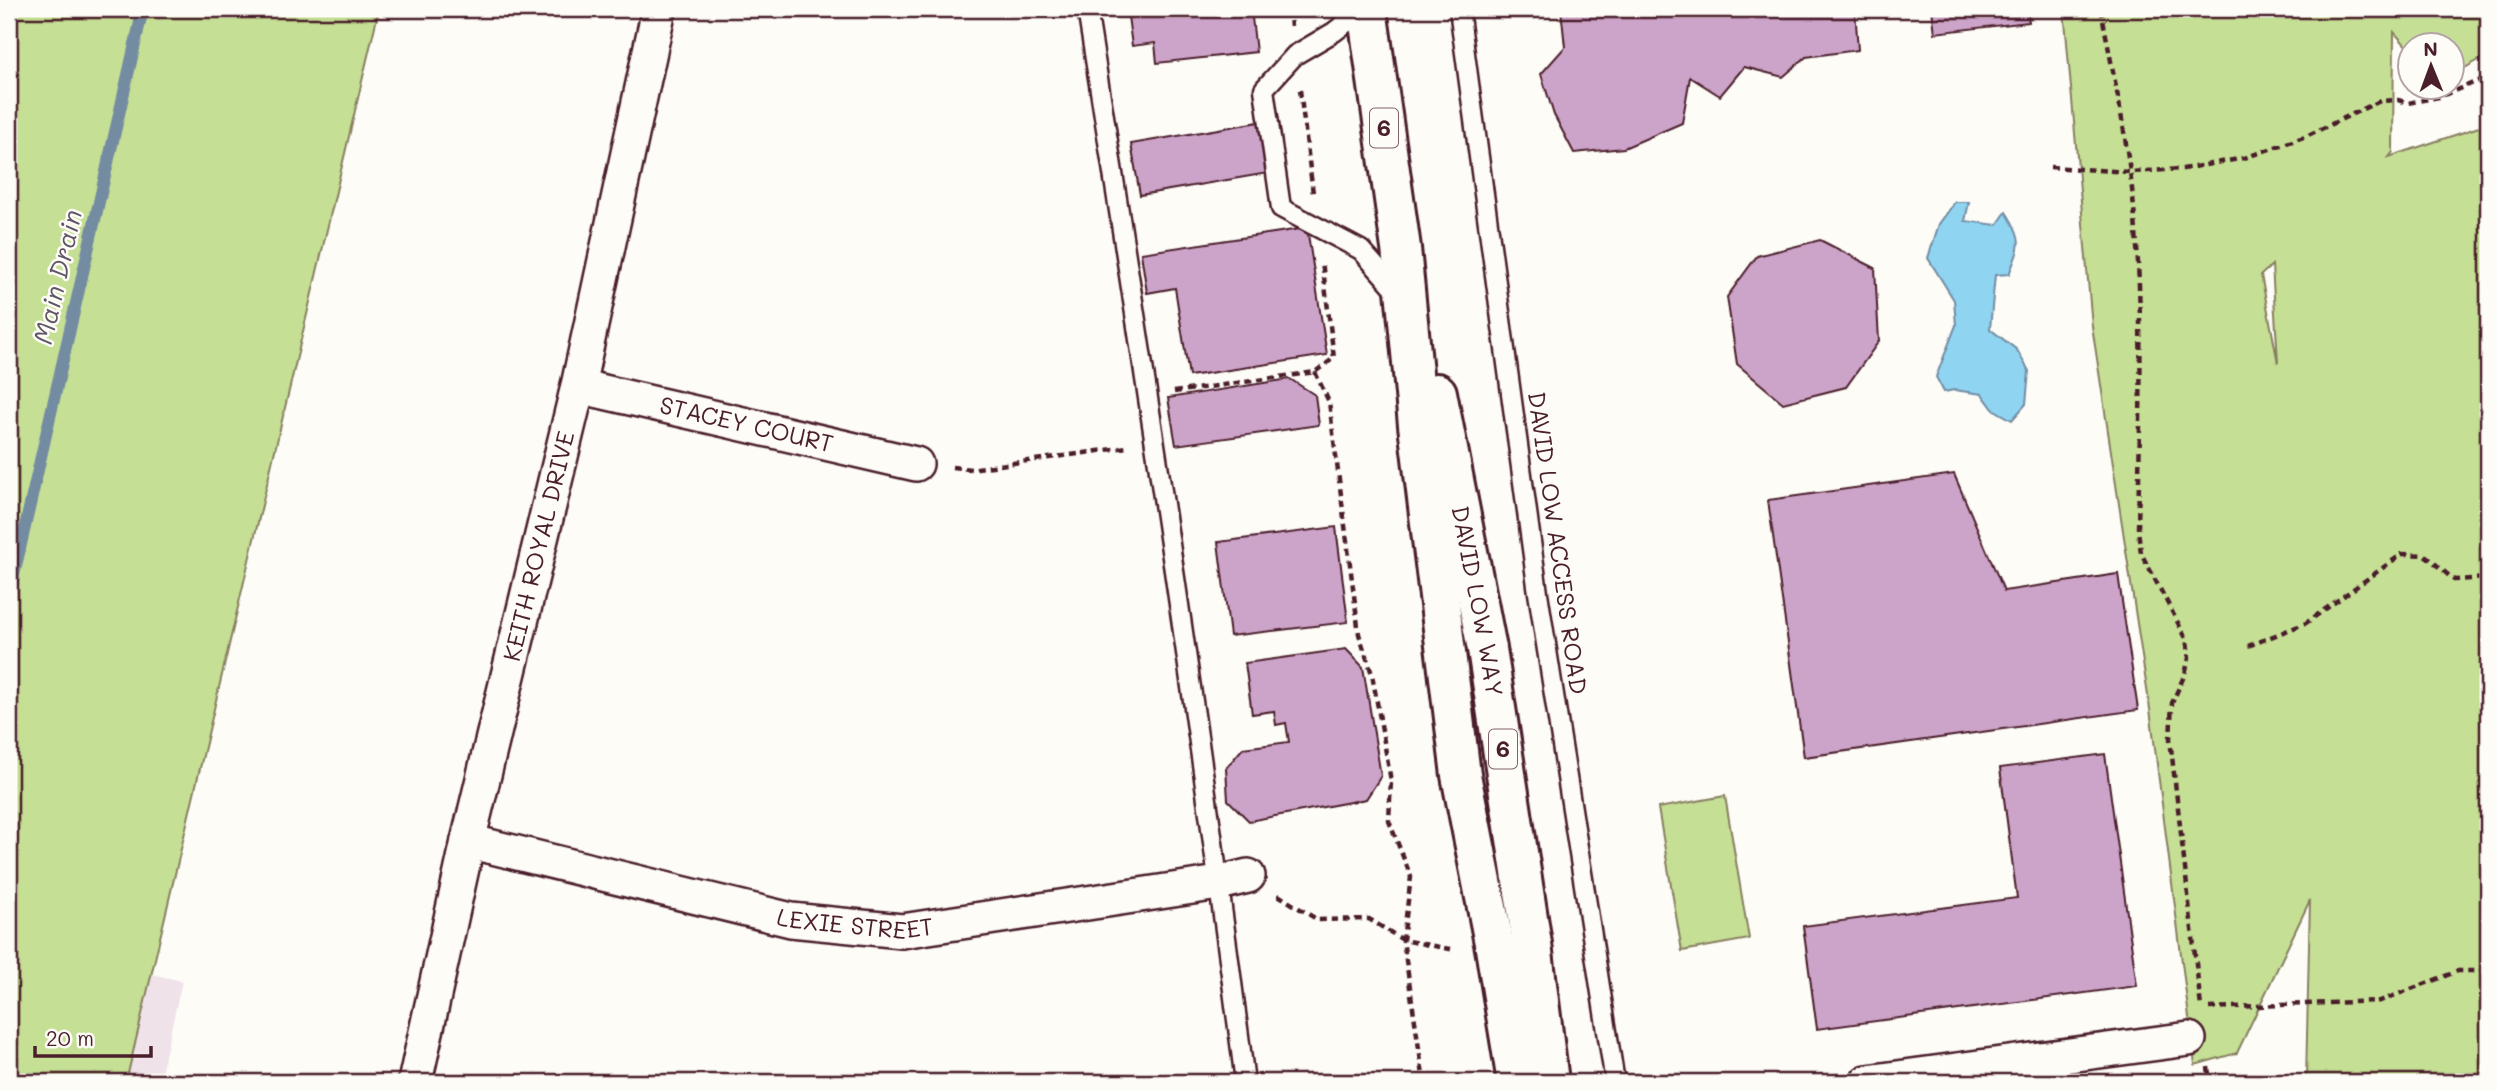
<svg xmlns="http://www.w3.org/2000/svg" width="2497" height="1091" viewBox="0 0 2497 1091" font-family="Mali,sans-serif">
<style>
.built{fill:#efe2e9}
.green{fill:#c5df95;stroke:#887f60;stroke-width:2;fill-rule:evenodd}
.water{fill:#8fd4f1;stroke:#738ca2;stroke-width:2}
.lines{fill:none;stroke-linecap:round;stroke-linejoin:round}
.stream{stroke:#738ca2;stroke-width:12}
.building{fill:#cda4c9;stroke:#4a1f2b;stroke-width:2}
.service-casing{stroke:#4a1f2b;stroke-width:23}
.minor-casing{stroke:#4a1f2b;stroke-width:38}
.primary-casing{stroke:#4a1f2b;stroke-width:44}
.path{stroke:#4a1f2b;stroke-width:4.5;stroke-dasharray:7 5;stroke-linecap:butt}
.service{stroke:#fdfcf7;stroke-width:18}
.minor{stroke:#fdfcf7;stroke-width:33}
.primary{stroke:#fdfcf7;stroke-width:38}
.labels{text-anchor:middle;stroke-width:5;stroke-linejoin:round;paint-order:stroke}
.shield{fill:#fdfcf7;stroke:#806168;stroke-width:2}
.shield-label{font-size:23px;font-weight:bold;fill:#4a1f2b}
.street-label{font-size:24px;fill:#4a1f2b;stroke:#fdfcf7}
.water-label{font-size:26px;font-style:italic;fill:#5f5566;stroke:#fdfcf7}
</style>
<rect width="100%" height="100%" fill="#fdfcf7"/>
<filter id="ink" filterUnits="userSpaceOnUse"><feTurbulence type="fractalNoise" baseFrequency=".0143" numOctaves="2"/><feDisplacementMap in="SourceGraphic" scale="14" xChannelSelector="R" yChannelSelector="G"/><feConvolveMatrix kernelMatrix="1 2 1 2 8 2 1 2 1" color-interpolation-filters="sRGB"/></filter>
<g filter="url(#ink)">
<polygon class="built" points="9,941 182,981 159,1082 9,1082"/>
<g class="green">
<polygon points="9,9 379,9 126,1082 9,1082"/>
<path d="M2064,9H2488V55L2452,75V46H2410L2409,49L2394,32L2393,152L2389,157L2488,124V1082H2306L2310,900L2237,1053L2195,1065L2150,709L2092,326ZM2272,265L2278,362V363L2261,275Z"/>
<polygon points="1725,796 1749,939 1682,951 1658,808"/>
</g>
<path class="water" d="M1955,202H1969L1965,221L1997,225L2006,212C2024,240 2021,244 2009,274L1995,275L1990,329L2017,350L2029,371L2026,404L2012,420L1993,409L1982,394L1954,390L1944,392L1936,377L1956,325L1954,300L1928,258L1939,224Z"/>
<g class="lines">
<polyline class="stream" points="9,597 143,9"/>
</g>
<g class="building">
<polygon points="1127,9 1251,9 1256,52 1157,63 1155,43 1132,46"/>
<polygon points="1561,9 1855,9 1858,50 1806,57 1783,77 1744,67 1720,96 1690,77 1682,123 1624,148 1574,153 1554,115 1541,74 1565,47"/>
<polygon points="1932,9 2027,9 2029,22 1935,33"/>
<polygon points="1259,122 1268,173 1140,195 1131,144"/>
<polygon points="1307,228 1327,355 1189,376 1175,288 1147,293 1141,253"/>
<polygon points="1820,240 1875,268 1879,341 1846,387 1783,403 1737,364 1727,297 1757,256"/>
<polygon points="1290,379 1315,395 1319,425 1176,445 1168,398"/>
<polygon points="1954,474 2004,591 2118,574 2138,710 1804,757 1768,500"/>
<polygon points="1336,527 1348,622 1230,636 1218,542"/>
<polygon points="1346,649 1363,667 1381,776 1366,799 1249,821 1228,800 1226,768 1243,748 1289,742 1286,723 1276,725 1274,711 1252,714 1245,663"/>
<polygon points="2105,754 2137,986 1817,1029 1803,926 2017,898 2000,768"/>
</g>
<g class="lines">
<defs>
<g id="service">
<path d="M1087,9C1144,366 1199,723 1245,1082"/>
<polyline points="1364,9 1334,32 1295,55 1264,89 1281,208 1361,250 1400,294"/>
<polyline points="1459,9 1538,593 1615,1082"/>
</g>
<g id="minor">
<path id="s1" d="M578,386L916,464"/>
<path id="s2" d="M468,841L791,920L902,931L1219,883L1248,876"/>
<path id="s3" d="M415,1082L468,841L578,386L659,9"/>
<polyline points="1867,1082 2189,1039"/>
</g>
<g id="primary">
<polyline points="1367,9 1401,248 1418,425 1461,775 1495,948 1517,1082"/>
<path id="s4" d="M1437,393L1487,649L1532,944L1549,1082"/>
</g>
</defs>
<use href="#service" class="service-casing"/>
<use href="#minor" class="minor-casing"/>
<use href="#primary" class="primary-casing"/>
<g class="path">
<polyline points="1289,9 1291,26"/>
<path d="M2101,9C2111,63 2123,117 2130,172C2145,290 2140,411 2138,530L2141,553L2187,640L2189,658L2185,674L2172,703L2170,739L2201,1007"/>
<polyline points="1300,90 1313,193"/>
<polyline points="2050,167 2130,172 2183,169 2244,158 2304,137 2380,101 2398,100 2408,103 2439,97 2488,77"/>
<polyline points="1315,372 1329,402 1359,634 1372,674 1391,781 1389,821 1411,877 1403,940 1424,1082"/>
<polyline points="1174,392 1315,372 1334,358 1322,261"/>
<polyline points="952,467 971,469 1127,447"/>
<polyline points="2248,646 2306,623 2402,554 2425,555 2454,580 2488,578"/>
<polyline points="1278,895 1318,920 1369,919 1403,940 1455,950"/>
<polyline points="2209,1008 2380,1001 2458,971 2488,971"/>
<polyline points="2208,1067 2210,1082"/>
</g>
<use href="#service" class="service"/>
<use href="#minor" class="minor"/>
<use href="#primary" class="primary"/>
</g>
</g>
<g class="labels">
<g class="shield">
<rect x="1370" y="108.5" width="28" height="39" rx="5"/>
<rect x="1489" y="729.5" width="28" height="39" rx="5"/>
</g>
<g class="shield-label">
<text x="1384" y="136">6</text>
<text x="1503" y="757">6</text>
</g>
<g class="street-label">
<text dy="8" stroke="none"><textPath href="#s1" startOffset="173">STACEY COURT</textPath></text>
<text transform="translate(1557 543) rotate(82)" y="8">DAVID LOW ACCESS ROAD</text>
<text dy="8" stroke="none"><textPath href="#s3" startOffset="550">KEITH ROYAL DRIVE</textPath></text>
<text dy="8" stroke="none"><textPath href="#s4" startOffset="212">DAVID LOW WAY</textPath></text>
<text dy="8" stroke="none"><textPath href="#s2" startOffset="397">LEXIE STREET</textPath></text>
</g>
<g class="water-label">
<text transform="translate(58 277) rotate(-77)" y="9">Main Drain</text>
</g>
</g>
<rect width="2497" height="1091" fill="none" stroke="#fdfcf7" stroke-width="35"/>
<rect x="18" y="18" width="2462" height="1056" fill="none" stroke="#4a1f2b" stroke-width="2.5" filter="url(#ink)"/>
<g transform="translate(2431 66) rotate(359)"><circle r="33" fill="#fdfcf7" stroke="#b5a4a5" stroke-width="2"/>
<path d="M0-5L12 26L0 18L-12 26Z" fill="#4a1f2b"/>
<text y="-10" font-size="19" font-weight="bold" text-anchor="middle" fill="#4a1f2b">N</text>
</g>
<path d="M35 1046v10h116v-10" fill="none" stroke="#4a1f2b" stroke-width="3.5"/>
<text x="46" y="1046" font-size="21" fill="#4a1f2b" stroke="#fdfcf7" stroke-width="5" paint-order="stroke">20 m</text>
</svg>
